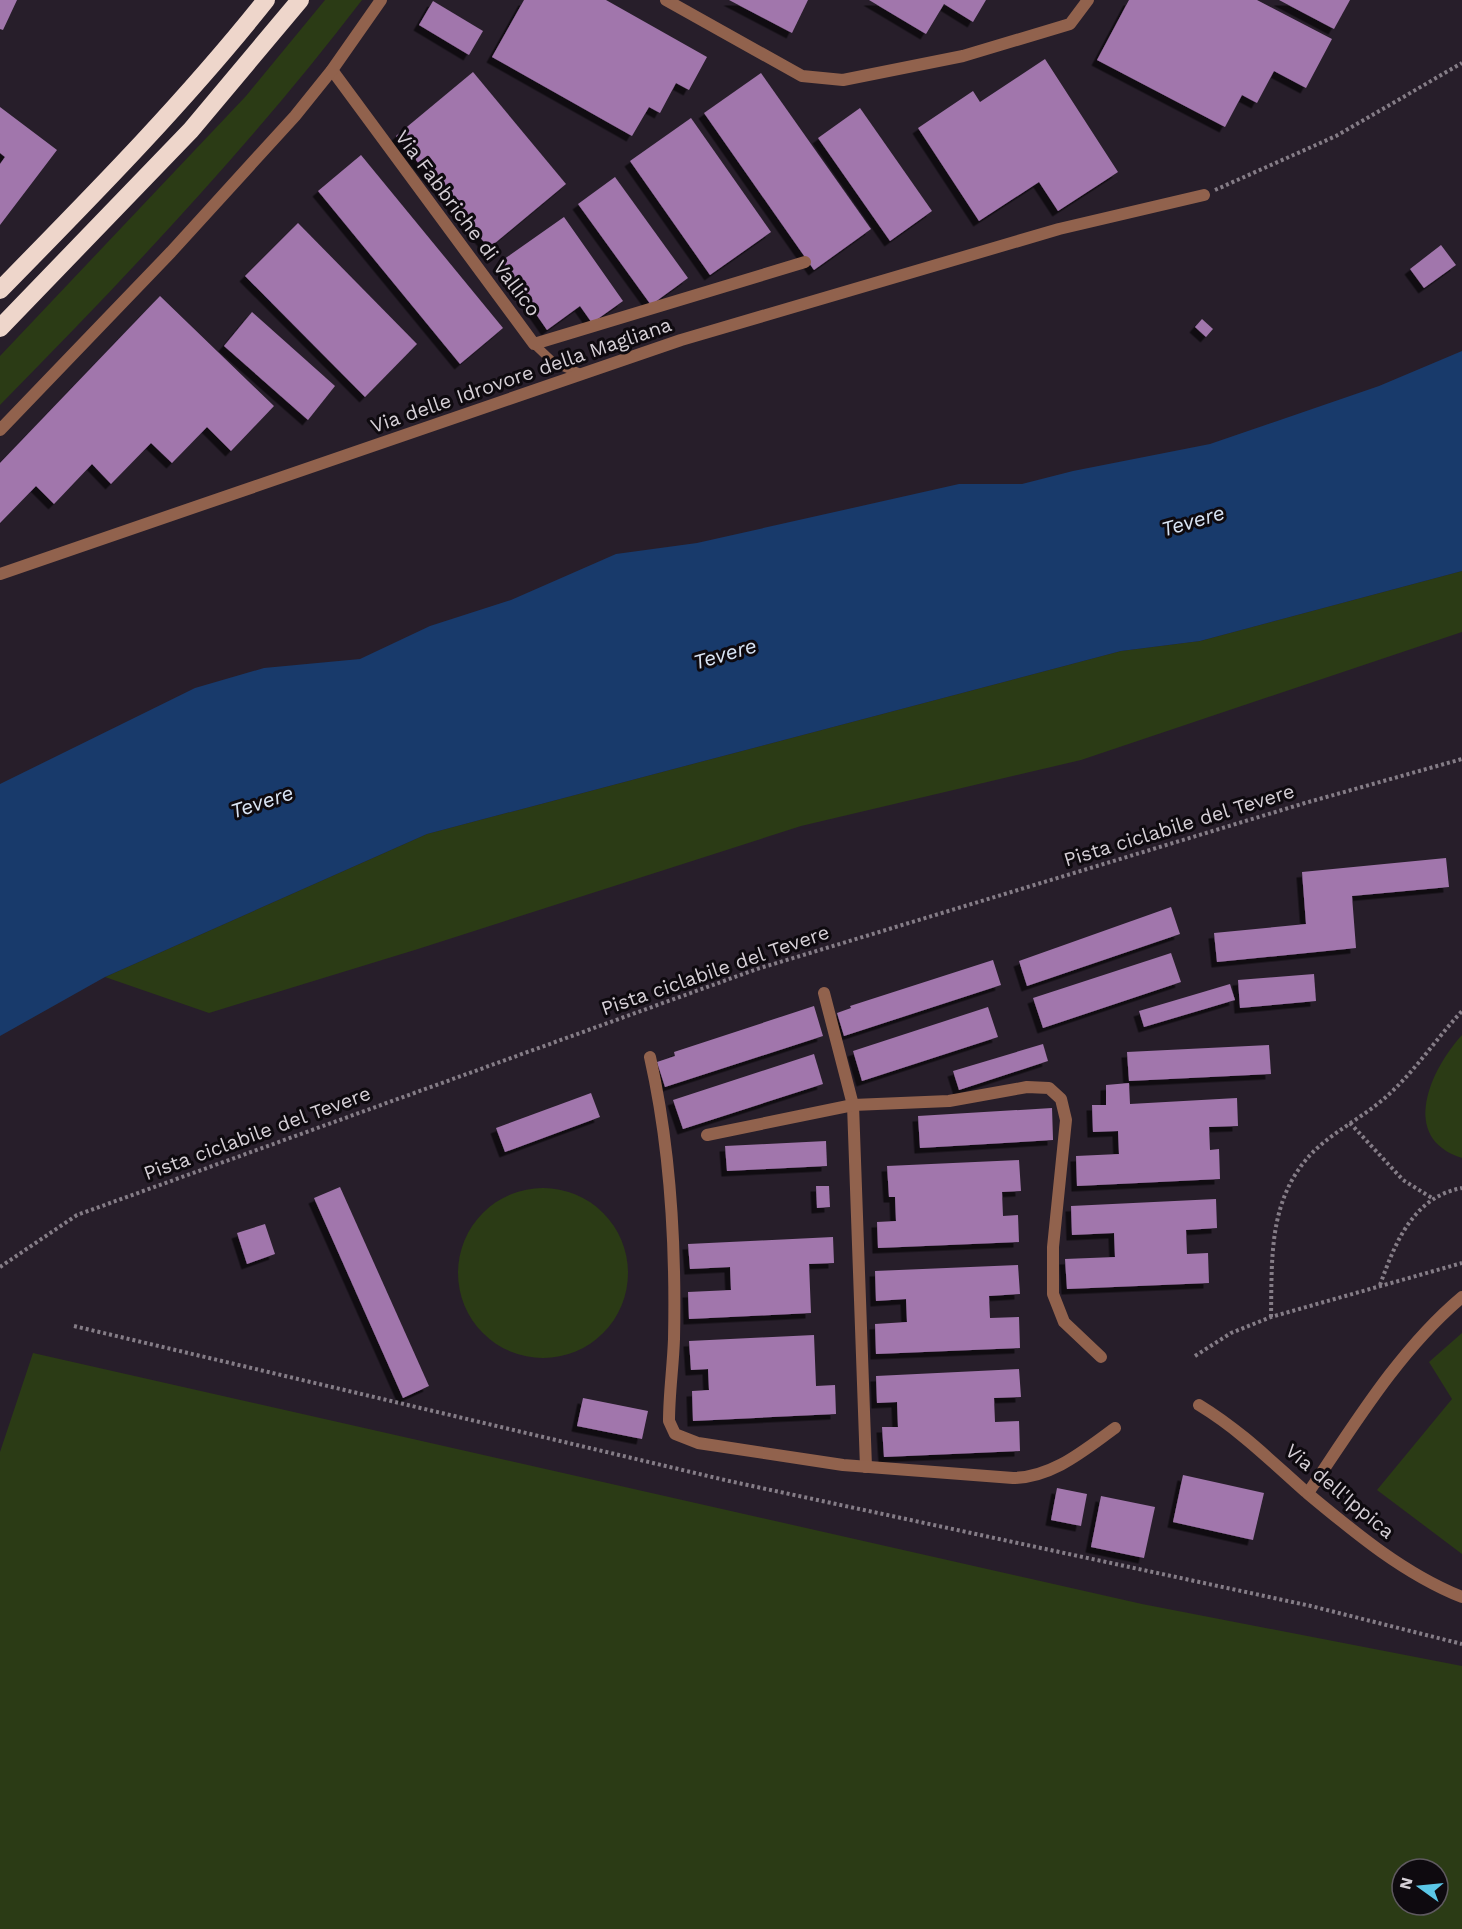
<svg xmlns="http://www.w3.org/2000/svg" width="1462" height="1929" viewBox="0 0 1462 1929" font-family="'Work Sans',sans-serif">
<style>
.green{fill:#2b3b15;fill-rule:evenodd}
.water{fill:#183a6b}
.building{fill:#a176ac;filter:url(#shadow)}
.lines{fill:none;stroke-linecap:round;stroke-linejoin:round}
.path{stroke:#857d87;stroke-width:4;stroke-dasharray:3 3;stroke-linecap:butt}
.service{stroke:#91624d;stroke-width:9}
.minor{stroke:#91624d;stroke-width:12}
.motorway{stroke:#eed6cb;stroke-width:18}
.labels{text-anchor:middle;stroke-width:6;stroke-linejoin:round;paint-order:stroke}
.street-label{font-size:20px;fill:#d5cfd6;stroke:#0e0a0f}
.water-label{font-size:21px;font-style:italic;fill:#dae5f5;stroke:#0e0a0f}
</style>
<defs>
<filter id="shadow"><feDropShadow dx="-5.5" dy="5.5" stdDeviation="0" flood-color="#0009"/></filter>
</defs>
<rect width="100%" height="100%" fill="#271e2a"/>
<g class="green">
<path d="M325,0H362C252,144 127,276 0,405V356L246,96Z"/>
<polygon points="1462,571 1462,632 1081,760 801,826 418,949 209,1013 105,977 427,834 1121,651 1200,641"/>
<path d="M1462,1035V1158C1398,1138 1431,1069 1462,1035Z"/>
<circle cx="543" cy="1273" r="85"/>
<polygon points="1462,1333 1462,1554 1377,1490 1452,1399 1429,1362"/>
<path d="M33,1353L1142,1604L1462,1666V1929H0V1452ZM1402,1869H1438V1905H1402Z"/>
</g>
<polygon class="water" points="1462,351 1462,571 1200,641 1121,651 427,834 105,977 0,1036 0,784 195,688 264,668 360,659 430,626 511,600 616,554 697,543 959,484 1022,484 1073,471 1210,444 1379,386"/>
<g class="building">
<polygon points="0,0 17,0 3,30 0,29"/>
<polygon points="524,0 606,0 707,57 689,90 676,83 660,113 649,107 632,136 492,57"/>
<polygon points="729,0 808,0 792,33"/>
<polygon points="869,0 986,0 973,22 944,4 926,34"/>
<polygon points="1129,0 1257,0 1332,39 1306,88 1274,71 1257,103 1242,95 1225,127 1097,60"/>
<polygon points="1279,0 1350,0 1334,29"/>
<polygon points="433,1 483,31 469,55 419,25"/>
<polygon points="1045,59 1118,172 1058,211 1039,182 979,221 918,128 973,91 980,102"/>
<polygon points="473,72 566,184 489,248 396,136"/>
<polygon points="761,73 871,229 814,270 704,113"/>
<polygon points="0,107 57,150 0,225 0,164 5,157 0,153"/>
<polygon points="860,108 932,211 890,241 818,138"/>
<polygon points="691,118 771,232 710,275 630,161"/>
<polygon points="361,155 503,328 460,364 318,191"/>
<polygon points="615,177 688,278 651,305 578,204"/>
<polygon points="564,217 623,301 592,323 580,306 547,330 500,262"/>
<polygon points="298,223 417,344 365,397 245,276"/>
<polygon points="1441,245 1456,265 1424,288 1410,269"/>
<polygon points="160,296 274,406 231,451 207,427 172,463 151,443 111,484 92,464 54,504 36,486 0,523 0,463"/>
<polygon points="252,312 335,386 308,420 224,346"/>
<polygon points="1202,319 1213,329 1206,337 1195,327"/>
<polygon points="1446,858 1449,887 1352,896 1356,948 1217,962 1214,933 1306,924 1302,872"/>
<polygon points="1171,907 1180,934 1027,986 1019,961"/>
<polygon points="1171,953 1181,982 1043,1028 1033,998"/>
<polygon points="993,960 1001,985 844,1036 837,1013 851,1008 850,1006"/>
<polygon points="1314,974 1316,1001 1240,1008 1238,980"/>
<polygon points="1230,984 1235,1000 1144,1027 1139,1011"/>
<polygon points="814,1006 823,1036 665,1087 657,1062 675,1056 674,1052"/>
<polygon points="988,1007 998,1037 862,1081 853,1051"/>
<polygon points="1043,1044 1048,1061 959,1090 953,1071"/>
<polygon points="1269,1045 1271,1074 1129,1081 1127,1052"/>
<polygon points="814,1054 823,1084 683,1129 673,1100"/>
<polygon points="1129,1083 1130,1104 1237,1098 1238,1126 1209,1127 1210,1150 1219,1149 1220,1179 1077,1186 1076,1156 1119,1154 1118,1131 1093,1132 1092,1105 1106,1105 1106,1085"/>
<polygon points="591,1093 600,1117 505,1152 496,1128"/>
<polygon points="1052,1108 1053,1140 920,1148 918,1116"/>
<polygon points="826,1141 827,1166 727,1171 725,1146"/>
<polygon points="1019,1160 1021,1191 1002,1192 1003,1216 1018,1215 1019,1242 878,1248 877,1222 896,1221 895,1197 889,1197 887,1166"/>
<polygon points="816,1186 829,1186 830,1207 817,1208"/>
<polygon points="340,1187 429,1386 403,1398 314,1198"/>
<polygon points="1216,1199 1217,1228 1186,1230 1187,1254 1208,1253 1209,1283 1067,1289 1065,1259 1115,1257 1114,1233 1072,1235 1071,1206"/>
<polygon points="265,1224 275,1254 247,1264 237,1233"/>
<polygon points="833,1237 834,1263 809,1264 811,1313 689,1319 688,1292 731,1290 730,1267 690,1269 688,1244"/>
<polygon points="1018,1265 1020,1294 989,1296 990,1318 1019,1317 1020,1348 876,1354 875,1324 907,1322 906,1299 876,1301 875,1271"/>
<polygon points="814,1335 816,1386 835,1385 836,1414 693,1421 692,1391 709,1390 708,1369 691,1370 689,1341"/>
<polygon points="1019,1369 1021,1397 994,1398 995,1422 1019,1421 1020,1451 884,1457 882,1427 898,1427 897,1402 877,1403 876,1376"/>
<polygon points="583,1398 648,1411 642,1439 577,1426"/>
<polygon points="1183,1475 1264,1493 1253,1540 1173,1522"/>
<polygon points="1057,1488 1087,1494 1081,1526 1051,1520"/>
<polygon points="1101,1496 1155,1507 1144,1558 1091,1547"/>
</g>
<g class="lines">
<g class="path">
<polyline points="1215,190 1336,136 1462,63"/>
<polyline points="1350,1123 1403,1180 1432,1198"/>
<polyline points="0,1267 77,1215 757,969 1305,803 1462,759"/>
<path d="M1380,1285C1395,1243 1413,1197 1462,1188"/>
<path d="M1271,1317C1272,1257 1268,1197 1314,1151C1334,1132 1359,1119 1380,1102C1412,1076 1434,1041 1462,1011"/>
<polyline points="74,1326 729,1481 1311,1606 1462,1644"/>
<polyline points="1195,1356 1231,1333 1271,1317 1462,1263"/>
</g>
<polyline class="service" points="534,344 554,363 582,374"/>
<g class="minor">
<polyline points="666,0 802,76 843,80 963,56 1070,24 1088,0"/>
<polyline points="332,70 534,344 805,262"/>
<polyline points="0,430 171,252 295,116 332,70 381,0"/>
<polyline points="0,574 681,340 1059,229 1204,195"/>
<polyline points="824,993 853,1105 866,1467"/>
<path d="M650,1057C671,1150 676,1244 674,1339C673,1367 669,1394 669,1421L675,1434L698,1443L843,1465L1013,1478C1053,1477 1083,1451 1115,1428"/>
<polyline points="707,1135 853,1105 949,1101 1027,1087 1049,1088 1061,1099 1066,1120 1053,1247 1053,1294 1064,1322 1101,1357"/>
<path d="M1199,1405C1240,1430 1271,1461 1306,1492C1354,1532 1404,1574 1462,1597"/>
<path d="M1308,1493C1354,1425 1399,1350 1462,1297"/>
</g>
<g class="motorway">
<path d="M0,290C92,196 184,103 266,0"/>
<polyline points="0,328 191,130 300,0"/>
</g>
</g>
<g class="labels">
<g class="street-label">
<text transform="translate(468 223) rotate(53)" y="7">Via Fabbriche di Vallico</text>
<text transform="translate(521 375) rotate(-19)" y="7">Via delle Idrovore della Magliana</text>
<text transform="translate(1179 825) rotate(-17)" y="7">Pista ciclabile del Tevere</text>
<text transform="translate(715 970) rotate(-19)" y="7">Pista ciclabile del Tevere</text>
<text transform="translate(257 1133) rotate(-20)" y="7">Pista ciclabile del Tevere</text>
<text transform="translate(1340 1491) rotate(40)" y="7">Via dell'Ippica</text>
</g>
<g class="water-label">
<text transform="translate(1193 521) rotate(-16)" y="7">Tevere</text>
<text transform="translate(725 654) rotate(-16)" y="7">Tevere</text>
<text transform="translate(262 802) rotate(-18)" y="7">Tevere</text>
</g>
</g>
<g transform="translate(1420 1887) rotate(285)"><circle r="28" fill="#0e0a0f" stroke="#5e595f" stroke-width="1.5"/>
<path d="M0-4.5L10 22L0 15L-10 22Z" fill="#5bc7e7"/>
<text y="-9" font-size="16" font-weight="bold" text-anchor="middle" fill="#d5cfd6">N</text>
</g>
</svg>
